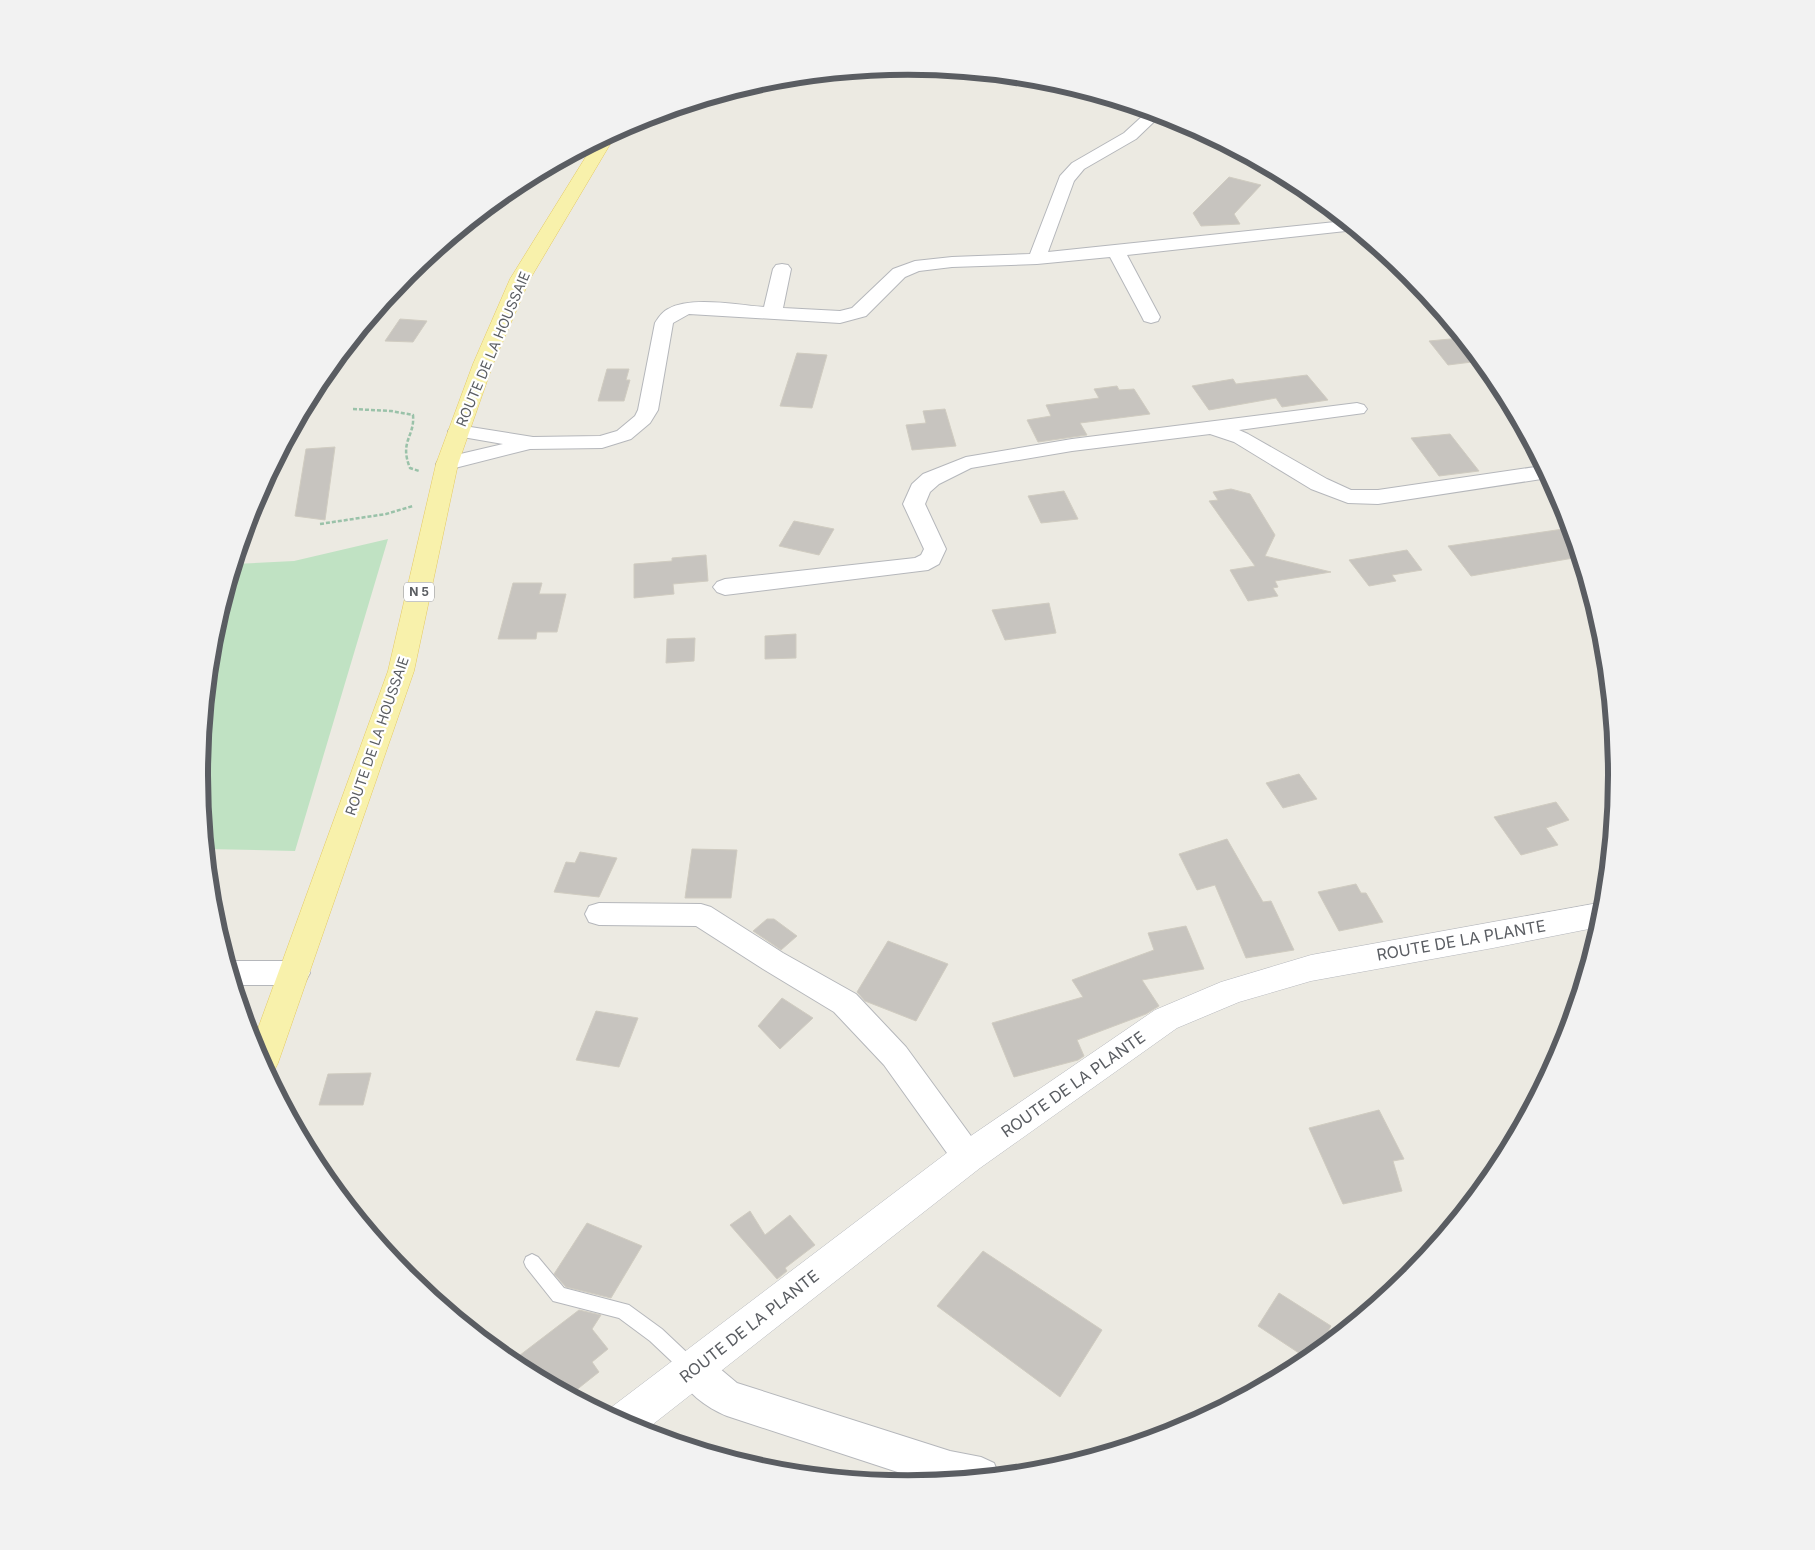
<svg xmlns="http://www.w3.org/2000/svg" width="1815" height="1550" viewBox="0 0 1815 1550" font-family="Inter,sans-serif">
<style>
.green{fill:#c0e2c3}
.building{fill:#c7c4bf;stroke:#d0ccc1}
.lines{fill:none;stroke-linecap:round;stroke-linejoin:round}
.service-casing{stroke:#b5b7bb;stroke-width:2}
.minor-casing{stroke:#b5b7bb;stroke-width:2}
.secondary-casing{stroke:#b6b8bd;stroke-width:1}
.primary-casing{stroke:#e5ca62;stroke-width:1}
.path{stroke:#9ac2a9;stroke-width:2.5;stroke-dasharray:4 2;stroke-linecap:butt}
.service{fill:#fff;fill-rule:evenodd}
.minor{fill:#fff;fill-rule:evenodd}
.secondary{fill:#fff;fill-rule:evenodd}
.primary{fill:#f8f1ab;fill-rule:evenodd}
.labels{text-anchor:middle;stroke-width:4.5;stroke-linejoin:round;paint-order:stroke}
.shield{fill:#fff;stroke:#8c8e91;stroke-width:1}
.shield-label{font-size:12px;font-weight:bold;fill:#5a5d62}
.street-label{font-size:14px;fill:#5a5d62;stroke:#fff}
.near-street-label{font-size:16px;fill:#5a5d62;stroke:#fff}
.rim{fill:none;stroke:#5a5d62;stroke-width:6}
</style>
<rect width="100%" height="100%" fill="#eceae2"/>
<polygon class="green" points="388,539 295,851 206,849 199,775 212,636 234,564 294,561"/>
<g class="building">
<polygon points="1229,177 1261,185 1234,214 1240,224 1201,226 1193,213"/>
<polygon points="400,319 427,321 413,342 385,341"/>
<polygon points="1461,338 1480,361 1448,365 1429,341"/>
<polygon points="797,353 827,355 812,408 780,406"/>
<polygon points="607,369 629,369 626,380 630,380 624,401 598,401"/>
<polygon points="1307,375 1328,400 1282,407 1276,398 1209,410 1192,386 1233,379 1236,384"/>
<polygon points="1117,386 1119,390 1134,389 1150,414 1080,423 1087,435 1038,442 1027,420 1051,416 1046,405 1099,398 1094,389"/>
<polygon points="945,409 956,446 912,450 906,425 926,423 923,411"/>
<polygon points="1450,434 1479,471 1439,476 1411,438"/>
<polygon points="335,447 325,520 295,516 306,449"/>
<polygon points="1231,489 1250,494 1275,535 1265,556 1331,572 1275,581 1278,587 1273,588 1278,596 1248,601 1230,570 1255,566 1209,501 1218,500 1213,492"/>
<polygon points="1064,491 1078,519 1041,523 1028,496"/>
<polygon points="794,521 834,529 819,555 779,546"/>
<polygon points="1570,528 1579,557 1471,576 1448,546"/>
<polygon points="1407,550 1422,570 1392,575 1396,581 1369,586 1349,560"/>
<polygon points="706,555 708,581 673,584 674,594 634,598 634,564 672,561 672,558"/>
<polygon points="513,583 542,583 539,594 566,594 557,632 537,632 536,639 498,639"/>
<polygon points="1049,603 1056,633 1005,640 992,610"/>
<polygon points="796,634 796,658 765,659 765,636"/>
<polygon points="695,638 694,661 666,663 667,639"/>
<polygon points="1299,774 1317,799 1283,808 1266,783"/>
<polygon points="1556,802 1569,820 1546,828 1558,845 1521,855 1494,817"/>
<polygon points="1227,839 1263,902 1271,901 1294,950 1246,958 1215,885 1197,890 1179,854"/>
<polygon points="692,849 737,850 731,898 685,898"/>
<polygon points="580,852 617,858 599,897 554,892 566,862 575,863"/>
<polygon points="1356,884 1361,893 1366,893 1383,922 1339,931 1318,892"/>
<polygon points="767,919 774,919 797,936 781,950 753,931"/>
<polygon points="1186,926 1204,969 1142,980 1159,1006 1146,1014 1077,1040 1084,1056 1078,1060 1014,1077 992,1023 1083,997 1072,980 1154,950 1148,933"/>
<polygon points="888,941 948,964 916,1021 865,1001 857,992"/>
<polygon points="782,998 813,1018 780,1049 758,1026"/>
<polygon points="596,1011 638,1018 619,1067 576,1060"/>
<polygon points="371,1073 363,1105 319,1105 328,1074"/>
<polygon points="1379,1110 1404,1159 1393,1161 1402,1191 1343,1204 1309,1128"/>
<polygon points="750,1211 765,1235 790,1215 815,1245 785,1268 787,1271 777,1279 730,1225"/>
<polygon points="587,1223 642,1246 611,1298 566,1287 554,1274"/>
<polygon points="983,1251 1102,1330 1060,1397 937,1306"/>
<polygon points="1279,1293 1331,1326 1316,1352 1308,1359 1258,1326"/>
<polygon points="579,1310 601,1315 592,1329 608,1349 592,1362 599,1372 570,1395 511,1362"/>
</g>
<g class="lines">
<defs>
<polygon id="service" points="532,1254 538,1257 564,1288 629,1305 662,1329 697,1362 700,1368 697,1374 691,1376 685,1374 650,1341 619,1318 553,1301 526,1267 524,1262 526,1257"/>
<g id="minor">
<path d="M1148,111L1161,115L1136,139L1084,169L1074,181L1048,252L1345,221L1355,230L1127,255L1160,317L1158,321L1151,323L1144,321L1142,317L1110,257L1037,264L952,267L919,271L905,277L866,316L840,323L689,314L673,323L658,410L650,423L631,439L602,448L530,449L447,470L439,469L436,464L439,459L503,444L451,435L448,431L451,427L458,425L533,437L600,436L617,431L635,416L638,410L655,323C658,318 662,312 668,309C691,296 737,305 764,307L773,269L776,265L782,264L788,265L791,269L783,308L840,311L852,308L893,269L915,261L952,257L1030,254L1060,176L1072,163L1124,133Z"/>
<polygon points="1357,403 1364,405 1367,409 1364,413 1239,430 1248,434 1327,479 1351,490 1378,490 1542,466 1548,478 1378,504 1348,503 1311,489 1234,442 1210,434 1072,451 971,468 939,484 930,492 925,504 946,549 939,564 928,570 725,595 717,592 713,587 717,582 725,579 915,558 921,555 924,549 903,504 912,484 923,474 966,457 1072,439"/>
<polygon points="599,903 701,904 711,907 783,953 856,994 906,1047 979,1147 984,1157 979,1167 968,1172 957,1167 884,1065 834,1012 763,969 696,926 599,925 589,922 585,914 589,906"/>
<polygon points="230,961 295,961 305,964 310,973 305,982 295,985 234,985 227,962"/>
<path d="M693,1352L706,1357L737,1383L950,1451L981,1457L994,1463L999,1475L928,1482L727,1416C707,1408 684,1391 675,1370L680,1357Z"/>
</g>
<polygon id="secondary" points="1604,902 1599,927 1493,948 1311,981 1239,1002 1177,1028 980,1168 643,1432 607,1414 609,1409 956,1146 1155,1010 1221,982 1311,955"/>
<polygon id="primary" points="613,133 615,136 530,279 493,364 458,464 414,671 278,1063 273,1073 268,1075 252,1045 388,671 436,464 473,364 510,279 595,142"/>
</defs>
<use href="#service" class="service-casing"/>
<use href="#minor" class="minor-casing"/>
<use href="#secondary" class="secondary-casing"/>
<use href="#primary" class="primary-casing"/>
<g class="path">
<path d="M353,409L391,411L413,415C415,437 399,441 410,468L419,471"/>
<polyline points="320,524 386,514 413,506"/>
</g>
<use href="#service" class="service"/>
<use href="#minor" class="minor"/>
<use href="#secondary" class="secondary"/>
<use href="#primary" class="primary"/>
</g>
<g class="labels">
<rect class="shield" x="404" y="582.5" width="30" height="19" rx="4"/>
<g class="shield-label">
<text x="419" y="596">N 5</text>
</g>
<g class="street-label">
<text transform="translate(493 349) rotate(-67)" y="5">ROUTE DE LA HOUSSAIE</text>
<text transform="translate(377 736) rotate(-71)" y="5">ROUTE DE LA HOUSSAIE</text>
</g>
<g class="near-street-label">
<text transform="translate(1461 940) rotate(-10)" y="6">ROUTE DE LA PLANTE</text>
<text transform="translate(1073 1084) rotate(-35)" y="6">ROUTE DE LA PLANTE</text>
<text transform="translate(749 1326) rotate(-38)" y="6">ROUTE DE LA PLANTE</text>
</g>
</g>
<path d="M0 0H1815V1550H0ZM208 775a700 700 0 1 1 1400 0a700 700 0 1 1-1400 0Z" fill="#f2f2f2" fill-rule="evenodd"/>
<path class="rim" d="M208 775a700 700 0 1 1 1400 0a700 700 0 1 1-1400 0Z"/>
</svg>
